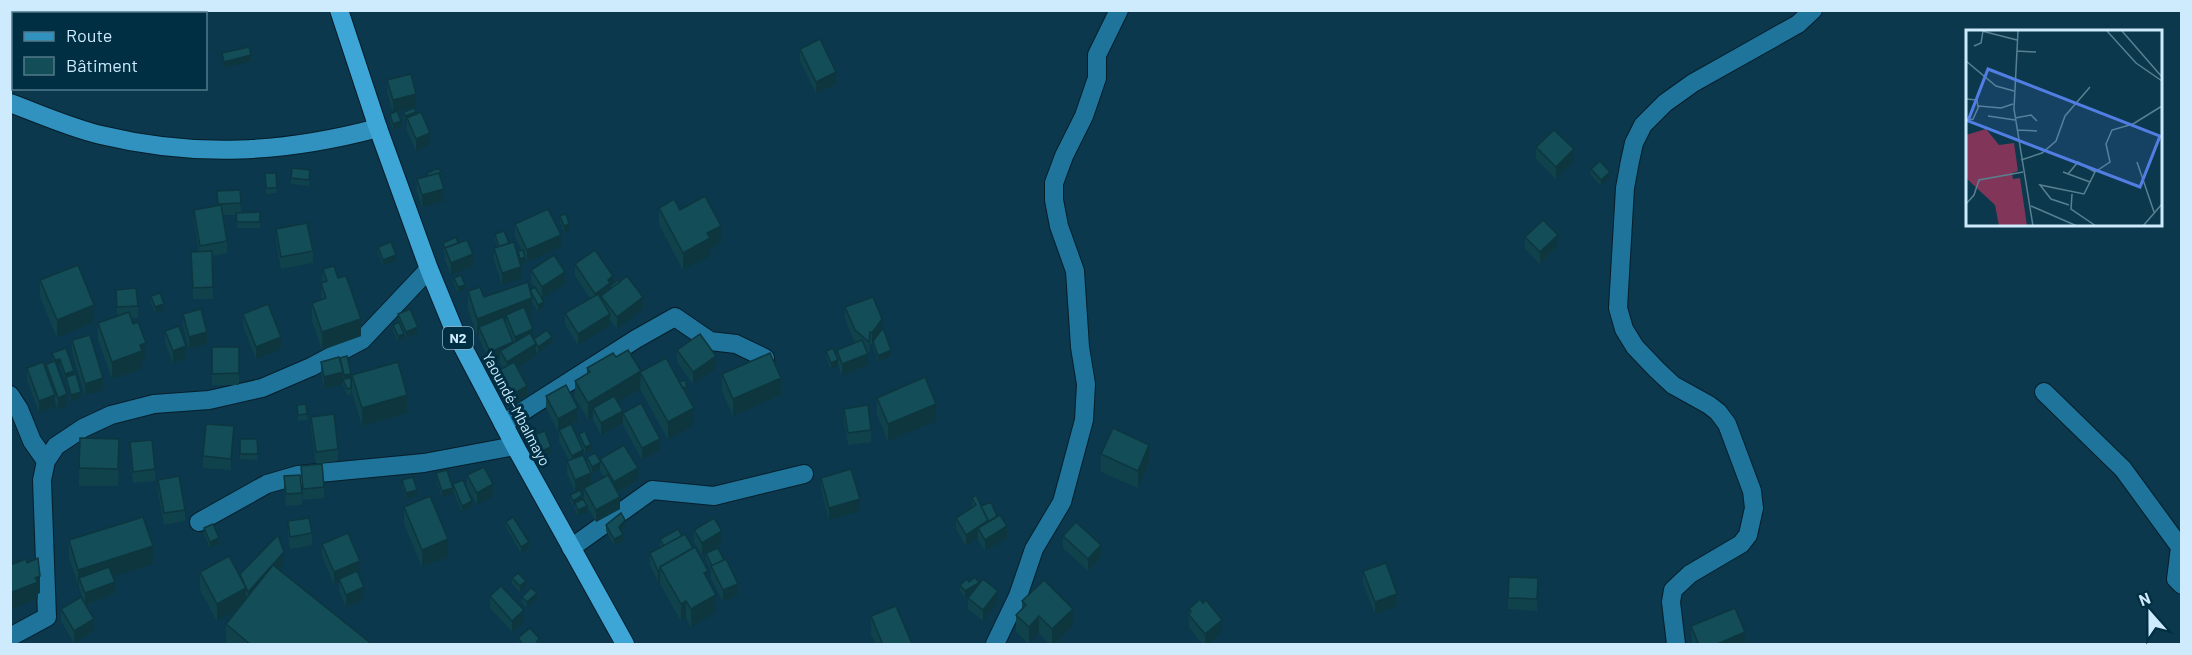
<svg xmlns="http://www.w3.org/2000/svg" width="2192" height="655" viewBox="0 0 2192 655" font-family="Barlow,sans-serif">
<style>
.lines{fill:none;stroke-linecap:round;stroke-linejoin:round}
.minor-casing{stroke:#051e2a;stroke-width:20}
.major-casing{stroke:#051e2a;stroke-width:20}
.highway-casing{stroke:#051e2a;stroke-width:20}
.minor{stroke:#1e749b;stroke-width:18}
.major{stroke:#3192bf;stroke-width:18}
.highway{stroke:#3ea6d7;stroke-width:18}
.wall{fill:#10424c}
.shaded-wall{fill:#0d363e}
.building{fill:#134d58;stroke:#0d363e;stroke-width:1.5}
.labels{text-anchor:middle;stroke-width:6;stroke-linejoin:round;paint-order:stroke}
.shield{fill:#002e42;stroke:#90b2c4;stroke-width:1.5}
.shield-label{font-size:14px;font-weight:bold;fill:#cdebfc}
.street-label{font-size:15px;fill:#cdebfc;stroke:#002e42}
.inset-road{fill:none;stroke:#598092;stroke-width:1.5}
.view{fill:#527de3;fill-opacity:0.15;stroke:#527de3;stroke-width:3}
.inset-edge{fill:none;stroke:#cdebfc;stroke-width:3}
</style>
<rect width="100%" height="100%" fill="#0b384c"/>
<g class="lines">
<defs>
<g id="minor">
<polyline points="2044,392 2123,469 2180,547 2176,579 2182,585"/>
<polyline points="10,395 19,409 32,441 46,461"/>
<polyline points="503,424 636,339 675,317 710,341 736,344 765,358"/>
<polyline points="199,522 267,484 298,475 424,463 515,446"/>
<polyline points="571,548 652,490 714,496 804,474"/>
<polyline points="10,637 47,617 42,480 46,461 56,446 83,428 111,415 154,404 209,400 262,388 311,367 362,340 429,269"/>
<polyline points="995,644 1018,596 1034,549 1062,502 1084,420 1086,384 1080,347 1075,271 1059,226 1054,200 1054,183 1064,156 1084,116 1097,78 1097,55 1119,10"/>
<polyline points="1676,644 1671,602 1673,590 1690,574 1741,544 1748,535 1754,508 1752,491 1727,424 1718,412 1709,405 1673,385 1657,370 1635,347 1624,329 1618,308 1625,188 1630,161 1634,143 1643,125 1665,103 1693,83 1798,24 1813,10"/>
</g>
<path id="major" d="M10,103C40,114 71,128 101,135C196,158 284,153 378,128"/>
<polyline id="highway" points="339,10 378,128 429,269 454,330 515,446 625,644"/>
</defs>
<use href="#minor" class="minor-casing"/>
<use href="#major" class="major-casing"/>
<use href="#highway" class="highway-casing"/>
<use href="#minor" class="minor"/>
<use href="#major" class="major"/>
<use href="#highway" class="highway"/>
</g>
<g class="wall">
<polygon points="800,49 836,84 816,93 800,61"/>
<polygon points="387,80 416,106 393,112 387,92"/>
<polygon points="404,112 416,114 430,145 416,151 407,130 407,121 405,122 404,118"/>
<polygon points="390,114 401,127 393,130 390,120"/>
<polygon points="1536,147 1574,161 1556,179 1536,159"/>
<polygon points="1591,169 1610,178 1601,186 1591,175"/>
<polygon points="265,173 277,188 277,193 266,194"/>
<polygon points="427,173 442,181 441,181 444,201 422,207 417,191 417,179 427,177"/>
<polygon points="310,176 309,186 291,184 291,178"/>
<polygon points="240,190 241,213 260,212 260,228 237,228 236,215 222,215 227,241 227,253 212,256 213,299 193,299 191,252 199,252 194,221 194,210 217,206 217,191"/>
<polygon points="659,208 680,210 721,243 710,249 710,256 683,270 659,225"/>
<polygon points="560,216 569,230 564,232 560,222"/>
<polygon points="515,224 561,247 527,262 525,257 525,263 521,265 521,279 502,285 494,260 494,248 497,247 495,240 495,234 509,243 518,255 518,251 522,250 515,236"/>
<polygon points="276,229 313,251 313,263 281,269 276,241"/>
<polygon points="1525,237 1558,246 1540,264 1525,249"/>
<polygon points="443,243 458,243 473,266 451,275 445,260 445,255 443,249"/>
<polygon points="378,247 396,261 383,266 378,253"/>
<polygon points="575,264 613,284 643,309 617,329 610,320 610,326 578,345 565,325 565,313 590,298 575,276"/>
<polygon points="323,269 361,336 322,350 312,321 312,303 321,300"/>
<polygon points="531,270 565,284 542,299 544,308 538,311 532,302 532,316 528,317 533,339 552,343 538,353 536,351 536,356 517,367 527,397 511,406 498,383 498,371 504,368 500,363 500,359 490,363 479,338 479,335 477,336 468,309 468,291 484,297 530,290 535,288 531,282"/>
<polygon points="454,278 465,290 458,293 454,284"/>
<polygon points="40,280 94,322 57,338 40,297"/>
<polygon points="116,290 138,306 138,318 131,318 146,361 142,362 142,369 112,379 98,340 98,323 117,316"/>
<polygon points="151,296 164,310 155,313 151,302"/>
<polygon points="845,307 882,329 891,356 878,362 873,347 873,344 870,344 869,354 867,352 868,365 842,376 838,364 838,366 831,369 826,357 826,351 837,358 837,350 855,343 845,319"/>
<polygon points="183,314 207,344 189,349 183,326"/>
<polygon points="243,314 281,349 256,359 243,326"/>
<polygon points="398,314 418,333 406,338 404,334 404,339 398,342 393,331 393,325 399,323 398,320"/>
<polygon points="165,331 186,358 173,363 165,343"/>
<polygon points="72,340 103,390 85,395 72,352"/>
<polygon points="212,347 239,373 239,385 212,385"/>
<polygon points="66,348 81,398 71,401 66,383 66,379 65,379 60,365 57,366 67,406 58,409 55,401 55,407 39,413 27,379 27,368 46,371 46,364 53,362 52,353"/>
<polygon points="677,350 716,368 693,384 677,362"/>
<polygon points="339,357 351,380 351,394 347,395 343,385 343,377 343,384 324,389 321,373 321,362"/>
<polygon points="616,357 641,371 679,382 687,392 685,393 694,425 668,440 640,389 618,402 623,423 601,435 593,420 593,417 588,420 575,398 575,381 587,374 587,368"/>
<polygon points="722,374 781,395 733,416 722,391"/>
<polygon points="352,375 407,413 362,426 352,392"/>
<polygon points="546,396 578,420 571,424 583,455 591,484 604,477 600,471 600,469 592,473 587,463 587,457 600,461 600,459 638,480 617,493 620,509 596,522 584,500 584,488 580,490 587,512 578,516 575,509 575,505 573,506 570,501 570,495 575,492 567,473 567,461 569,460 559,441 559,431 558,431 546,408"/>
<polygon points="877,398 936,421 888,441 877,415"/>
<polygon points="297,405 307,414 307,420 298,421"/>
<polygon points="844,409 871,430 871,442 848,445 844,421"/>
<polygon points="623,413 660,451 642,460 623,425"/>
<polygon points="311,417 338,449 338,461 316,464 311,429"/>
<polygon points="536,434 551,453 542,457 536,440"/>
<polygon points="579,434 591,451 585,453 579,440"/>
<polygon points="234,438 231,470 203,468 203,456"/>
<polygon points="240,439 257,439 258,460 240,459"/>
<polygon points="130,442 155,469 155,481 133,483 130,454"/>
<polygon points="1101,454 1149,462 1138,488 1101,472"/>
<polygon points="119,456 118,486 79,486 79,468"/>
<polygon points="301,466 324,487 324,498 303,500"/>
<polygon points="436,473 453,494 442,497 436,479"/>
<polygon points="467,475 493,496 477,505 467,487"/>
<polygon points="284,476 302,493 302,505 286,506 284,488"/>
<polygon points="821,478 860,511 829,520 821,489"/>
<polygon points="158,480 185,510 185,521 164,525 158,492"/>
<polygon points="402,480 417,496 406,499 402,486"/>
<polygon points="453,484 472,507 462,512 453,490"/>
<polygon points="972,498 981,506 1007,538 985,551 978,540 978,538 966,546 956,529 956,518 972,508"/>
<polygon points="404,507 448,557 422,567 404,524"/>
<polygon points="288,521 312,533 312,545 290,549 288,533"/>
<polygon points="506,522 529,548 521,553 506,527"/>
<polygon points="606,525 625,526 621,531 623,541 614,545 606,531"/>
<polygon points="204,528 219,544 210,548 204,534"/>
<polygon points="694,530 722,543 702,555 694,542"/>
<polygon points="1063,536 1101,557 1088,571 1063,548"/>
<polygon points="660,539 708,581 716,612 691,627 686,618 681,621 660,584 660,582 658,582 650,565 650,553 661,547 660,545"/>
<polygon points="69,540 153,564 113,576 115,593 86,605 94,631 74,643 61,621 61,609 84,602 69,557"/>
<polygon points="322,544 360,573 358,574 364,599 346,607 339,591 339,582 334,584 322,556"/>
<polygon points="706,553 738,595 723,602 711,578 711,570 706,559"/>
<polygon points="284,564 279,570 373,645 226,645 226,624 237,610 217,621 200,590 200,572 240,576 240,574"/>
<polygon points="1363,571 1397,606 1375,614 1363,583"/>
<polygon points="512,578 526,587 520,592 512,584"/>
<polygon points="1538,578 1537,611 1508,609 1508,598"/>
<polygon points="969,582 998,603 983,621 968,609 968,598 971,593 965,597 960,591 960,585"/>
<polygon points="490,596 524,622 512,632 490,608"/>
<polygon points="522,597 537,599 527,608 522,603"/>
<polygon points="1022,601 1073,626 1054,645 1050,645 1039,633 1029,644 1016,632 1016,615 1022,609"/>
<polygon points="1188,610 1222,632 1207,645 1203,645 1189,627"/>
<polygon points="871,616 912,645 876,645 871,634"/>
<polygon points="1691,626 1745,645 1692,645"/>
<polygon points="518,638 539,638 539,645 519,645"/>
</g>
<g class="shaded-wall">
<polygon points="251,55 251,61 224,68 224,62"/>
<polygon points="836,72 836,84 816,93 816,82"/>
<polygon points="416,94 416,106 393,112 393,100"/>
<polygon points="416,112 416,118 407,118 407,121 405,122 405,116"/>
<polygon points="401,121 401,127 393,130 393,124"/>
<polygon points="430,133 430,145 416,151 416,139"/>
<polygon points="1574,149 1574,161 1556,179 1556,167"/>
<polygon points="1610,172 1610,178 1601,186 1601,180"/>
<polygon points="444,189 444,201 422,207 422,195"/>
<polygon points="569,224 569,230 564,232 564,226"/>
<polygon points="721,226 721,243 710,249 710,256 683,270 683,253 707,233"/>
<polygon points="561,235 561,247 527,262 527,250"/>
<polygon points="1558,235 1558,246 1540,264 1540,252"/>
<polygon points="473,254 473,266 451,275 451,263"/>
<polygon points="396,255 396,261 383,266 383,260"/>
<polygon points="525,257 525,263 520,265 520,259"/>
<polygon points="521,267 521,279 502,285 502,273"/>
<polygon points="565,272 565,284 542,299 542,287"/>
<polygon points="613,276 613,288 610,286 610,295 601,296 601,301 595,305 595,294 608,280"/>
<polygon points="465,285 465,290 458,293 458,287"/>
<polygon points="643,297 643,309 617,329 617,317"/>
<polygon points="532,298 532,316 510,324 506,315 506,325 479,327 479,335 477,336 477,319"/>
<polygon points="544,302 544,308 538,311 538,305"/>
<polygon points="164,304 164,310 155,313 155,307"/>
<polygon points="94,305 94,322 57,338 57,320"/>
<polygon points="610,314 610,326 578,345 578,334"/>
<polygon points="361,319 361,336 322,350 322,332"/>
<polygon points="882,319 882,331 873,341 872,344 872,333"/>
<polygon points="418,327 418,333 406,338 406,332"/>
<polygon points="533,329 533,341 515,348 515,337"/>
<polygon points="207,332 207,344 189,349 189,337"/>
<polygon points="404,334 404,339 398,342 398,336"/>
<polygon points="281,337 281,349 256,359 256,347"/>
<polygon points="552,337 552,343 538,353 538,347"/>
<polygon points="513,342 513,353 500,351 500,359 490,363 490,352"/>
<polygon points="146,343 146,361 142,362 142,369 112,379 112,362 140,345"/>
<polygon points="536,344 536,356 507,374 507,362"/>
<polygon points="186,346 186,358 173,363 173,351"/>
<polygon points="891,350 891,356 878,362 878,356"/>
<polygon points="868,354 868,365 842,376 842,364"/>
<polygon points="716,356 716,368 693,384 693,372"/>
<polygon points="60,359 60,365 55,366 55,360"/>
<polygon points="838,360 838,366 831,369 831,363"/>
<polygon points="74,371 74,376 65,379 65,374"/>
<polygon points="641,371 640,389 597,415 593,408 593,417 588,420 588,403"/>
<polygon points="343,372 343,384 324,389 324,377"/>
<polygon points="351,374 351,380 344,381 344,375"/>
<polygon points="103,378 103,390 85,395 85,384"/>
<polygon points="781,378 781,395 733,416 733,399"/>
<polygon points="527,386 527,397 511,406 511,395"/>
<polygon points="81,392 81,398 71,401 71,395"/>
<polygon points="67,394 67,406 58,409 58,398"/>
<polygon points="55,395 55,407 39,413 39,401"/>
<polygon points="407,395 407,413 362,426 362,408"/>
<polygon points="936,404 936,421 888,441 888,424"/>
<polygon points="578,408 578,420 558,431 558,419"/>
<polygon points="694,408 694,425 668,440 668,422"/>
<polygon points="623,411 623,423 601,435 601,423"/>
<polygon points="234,426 234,438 231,470 231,459"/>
<polygon points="660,439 660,451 642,460 642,448"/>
<polygon points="591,445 591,451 585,453 585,447"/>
<polygon points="1149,445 1149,462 1138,488 1138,471"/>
<polygon points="551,447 551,453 542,457 542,451"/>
<polygon points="583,450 583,462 572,468 572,456"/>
<polygon points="600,463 600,469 592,473 592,467"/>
<polygon points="638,468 638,480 614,494 614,482"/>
<polygon points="591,473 591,485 575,492 575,480"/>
<polygon points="493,484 493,496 477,505 477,493"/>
<polygon points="453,488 453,494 442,497 442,491"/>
<polygon points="417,490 417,496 406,499 406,493"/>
<polygon points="582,495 582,501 575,503 575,505 573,506 573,501"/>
<polygon points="620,497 620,509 596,522 596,510"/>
<polygon points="860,499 860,511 829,520 829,508"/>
<polygon points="472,501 472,507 462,512 462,506"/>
<polygon points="587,506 587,512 578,516 578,510"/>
<polygon points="625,520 625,526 619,533 619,527"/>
<polygon points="988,520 988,523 978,528 978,538 966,546 966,535"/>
<polygon points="1007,526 1007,538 985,551 985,540"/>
<polygon points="722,531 722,543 702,555 702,543"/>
<polygon points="623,535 623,541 614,545 614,539"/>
<polygon points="219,538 219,544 210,548 210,542"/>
<polygon points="448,539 448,557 422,567 422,550"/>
<polygon points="529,542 529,548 521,553 521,547"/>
<polygon points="1101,545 1101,557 1088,571 1088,559"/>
<polygon points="153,546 153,564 82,586 79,578 79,587 78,587 78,570"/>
<polygon points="284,552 284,564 248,603 248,592"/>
<polygon points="360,561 360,573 340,582 339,579 339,582 334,584 334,572"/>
<polygon points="660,570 660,582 658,582 658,571"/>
<polygon points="708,571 708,588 704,573"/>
<polygon points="40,576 40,593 38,594 38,599 10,610 10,593 35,578"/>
<polygon points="526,581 526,587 520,592 520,586"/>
<polygon points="115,582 115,593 85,605 85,593"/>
<polygon points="979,583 979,589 965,597 965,591"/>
<polygon points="738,584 738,595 723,602 723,590"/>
<polygon points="364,587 364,599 346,607 346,595"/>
<polygon points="246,588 246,605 217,621 217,604"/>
<polygon points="998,591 998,603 983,621 983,610"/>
<polygon points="537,593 537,599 527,608 527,602"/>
<polygon points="1397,594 1397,606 1375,614 1375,602"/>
<polygon points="716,595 716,612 691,627 691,609"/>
<polygon points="686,601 686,618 681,621 681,604"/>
<polygon points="1073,609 1073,626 1054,645 1052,645 1052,629"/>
<polygon points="524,610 524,622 512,632 512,621"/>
<polygon points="1039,616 1039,633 1029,644 1029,627"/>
<polygon points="94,619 94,631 74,643 74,631"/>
<polygon points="1222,620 1222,632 1207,645 1205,645 1205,634"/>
<polygon points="1745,632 1745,645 1715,645"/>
</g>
<g class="building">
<polygon points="820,39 836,72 816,82 800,49"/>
<polygon points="249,47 251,55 224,62 222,53"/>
<polygon points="411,74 416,94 393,100 387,80"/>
<polygon points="414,108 416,112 405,116 404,112"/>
<polygon points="397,111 401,121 393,124 390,114"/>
<polygon points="421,112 430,133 416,139 407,118"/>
<polygon points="1554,130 1574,149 1556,167 1536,147"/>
<polygon points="1600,161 1610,172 1601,180 1591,169"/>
<polygon points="292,168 310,170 309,180 291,178"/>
<polygon points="439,168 442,175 440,176 439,173 428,176 427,173"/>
<polygon points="265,173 276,173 277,188 266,188"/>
<polygon points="439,173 444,189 422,195 417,179"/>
<polygon points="240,190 241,203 218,204 217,191"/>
<polygon points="705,196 721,226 707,233 710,238 683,253 659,208 674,199 680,210"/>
<polygon points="221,205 227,241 200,246 194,210"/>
<polygon points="548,209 561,235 527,250 515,224"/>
<polygon points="260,212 260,222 237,222 236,213"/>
<polygon points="566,214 569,224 564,226 560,216"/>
<polygon points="1543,220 1558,235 1540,252 1525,237"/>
<polygon points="307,223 313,251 281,257 276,229"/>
<polygon points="504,231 509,243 499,247 495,234"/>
<polygon points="456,237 458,243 445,248 445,249 443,243"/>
<polygon points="467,240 473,254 451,263 445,248"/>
<polygon points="391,242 396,255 383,260 378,247"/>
<polygon points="514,242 521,267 502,273 494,248"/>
<polygon points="523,250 525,257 520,259 518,251"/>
<polygon points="595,250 613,276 608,280 610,283 595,294 575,264"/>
<polygon points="212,251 213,287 193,288 191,252"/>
<polygon points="554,255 565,272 542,287 531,270"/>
<polygon points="78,265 94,305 57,320 40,280"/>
<polygon points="334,266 338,278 346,276 361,319 322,332 312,303 326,298 321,283 327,281 323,269"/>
<polygon points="461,275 465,285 458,287 454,278"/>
<polygon points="627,276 643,297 617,317 601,296"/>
<polygon points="618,280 620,282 611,288 610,286"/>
<polygon points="528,282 532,298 477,319 468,291 480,287 484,297"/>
<polygon points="535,287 544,302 538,305 530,290"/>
<polygon points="136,288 138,306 117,307 116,290"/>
<polygon points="160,293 164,304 155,307 151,296"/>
<polygon points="598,294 610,314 578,334 565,313"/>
<polygon points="873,297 882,319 872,333 870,332 869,342 855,330 845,307"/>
<polygon points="268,304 281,337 256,347 243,314"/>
<polygon points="524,307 533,329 515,337 506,315"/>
<polygon points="201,309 207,332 189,337 183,314"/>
<polygon points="410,309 418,327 406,332 398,314"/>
<polygon points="129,312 133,324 138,322 146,343 140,345 142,351 112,362 98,323"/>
<polygon points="503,317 513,342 490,352 479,327"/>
<polygon points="399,322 404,334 398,336 393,325"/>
<polygon points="179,326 186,346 173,351 165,331"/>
<polygon points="883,328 891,350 878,356 873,341"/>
<polygon points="547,330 552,337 538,347 534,339"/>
<polygon points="530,333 536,344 507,362 500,351"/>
<polygon points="700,334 716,356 693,372 677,350"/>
<polygon points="90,335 103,378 85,384 72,340"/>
<polygon points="862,340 868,354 842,364 837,350"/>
<polygon points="212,347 239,347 239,373 212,374"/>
<polygon points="66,348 74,371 65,374 60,359 55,360 52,353"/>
<polygon points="833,348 838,360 831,363 826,351"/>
<polygon points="628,350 641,371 588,403 575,381 590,372 587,368 613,353 616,357"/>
<polygon points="770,353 781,378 733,399 722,374"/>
<polygon points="347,356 351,374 344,375 340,358"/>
<polygon points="339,357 343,372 324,377 321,362"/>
<polygon points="666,358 694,408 668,422 640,372"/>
<polygon points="55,361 67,394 58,398 46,364"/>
<polygon points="43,362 55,395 39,401 27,368"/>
<polygon points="398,362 407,395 362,408 352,375"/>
<polygon points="514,362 527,386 511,395 498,371"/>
<polygon points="76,374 81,392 71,395 66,377"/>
<polygon points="925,377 936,404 888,424 877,398"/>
<polygon points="351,378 351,388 347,389 343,379"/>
<polygon points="685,380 687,387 683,388 679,382"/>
<polygon points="566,385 578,408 558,419 546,396"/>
<polygon points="614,396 623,411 601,423 593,408"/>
<polygon points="641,403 660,439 642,448 623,413"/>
<polygon points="306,404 307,414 298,415 297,405"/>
<polygon points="868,405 871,430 848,433 844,409"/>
<polygon points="334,414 338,449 316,452 311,417"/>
<polygon points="206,424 234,426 231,459 203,456"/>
<polygon points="571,424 583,450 572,456 559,430"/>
<polygon points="1113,428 1149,445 1138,471 1101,454"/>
<polygon points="545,431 551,447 542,451 536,434"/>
<polygon points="585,431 591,445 585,447 579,434"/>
<polygon points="80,438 119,439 118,469 79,468"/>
<polygon points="240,439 257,439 258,454 240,454"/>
<polygon points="152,440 155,469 133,472 130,442"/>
<polygon points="624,445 638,468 614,482 600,459"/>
<polygon points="595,453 601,462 592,467 587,457"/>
<polygon points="583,455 591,473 575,480 567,461"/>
<polygon points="322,464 324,487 303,489 301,466"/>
<polygon points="484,467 493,484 477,493 467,475"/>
<polygon points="851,469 860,499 829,508 821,478"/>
<polygon points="447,470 453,488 442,491 436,473"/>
<polygon points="300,475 302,493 286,494 284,476"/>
<polygon points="608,475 620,497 596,510 584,488"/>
<polygon points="179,476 185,510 164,513 158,480"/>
<polygon points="413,477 417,490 406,493 402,480"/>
<polygon points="463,480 472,501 462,506 453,484"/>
<polygon points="580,490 582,495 573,501 570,495"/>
<polygon points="976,495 988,520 966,535 956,518 976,505 972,498"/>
<polygon points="430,496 448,539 422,550 404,507"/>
<polygon points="583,499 587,506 578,510 575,503"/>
<polygon points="991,502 997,516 988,522 988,520 981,506"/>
<polygon points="621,513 625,520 619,527 623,535 614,539 606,525"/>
<polygon points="1000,515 1007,526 985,540 978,528"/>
<polygon points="143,517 153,546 78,570 69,540"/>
<polygon points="513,517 529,542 521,547 506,522"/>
<polygon points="309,518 312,533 290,537 288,521"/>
<polygon points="714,518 722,531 702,543 694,530"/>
<polygon points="1076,522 1101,545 1088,559 1063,536"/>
<polygon points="213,524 219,538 210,542 204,528"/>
<polygon points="678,529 682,536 664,546 660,539"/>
<polygon points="348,533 360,561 334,572 322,544"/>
<polygon points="685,534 693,548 660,567 660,570 658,571 650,553"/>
<polygon points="278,535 284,552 248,592 240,574"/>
<polygon points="695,547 708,571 704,573 716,595 691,609 686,601 681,604 660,567"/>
<polygon points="718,548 724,560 712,566 706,553"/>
<polygon points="229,556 246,588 217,604 200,572"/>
<polygon points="38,558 40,576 35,578 38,582 10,593 10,565 26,559 27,563"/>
<polygon points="726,559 738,584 723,590 711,566"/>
<polygon points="1386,563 1397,594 1375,602 1363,571"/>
<polygon points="273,565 373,645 251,645 226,624"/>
<polygon points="109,567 115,582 85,593 79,578"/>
<polygon points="357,571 364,587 346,595 339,579"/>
<polygon points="518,573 526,581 520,586 512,578"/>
<polygon points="975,577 979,583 965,591 960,585 967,579 969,582"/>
<polygon points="1509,577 1538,578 1537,599 1508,598"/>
<polygon points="983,579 998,591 983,610 968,598"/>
<polygon points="1044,580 1073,609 1052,629 1039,616 1029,627 1016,615 1026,605 1022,601"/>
<polygon points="501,586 524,610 512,621 490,596"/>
<polygon points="531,588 537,593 527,602 522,597"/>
<polygon points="81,597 94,619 74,631 61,609"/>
<polygon points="1200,599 1203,603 1206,600 1222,620 1205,634 1189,615 1191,611 1188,610"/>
<polygon points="896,606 912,644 910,645 883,645 871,616"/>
<polygon points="1735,608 1745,632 1715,645 1699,645 1691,626"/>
<polygon points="530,628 539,638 535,645 523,645 518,638"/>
</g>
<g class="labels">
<rect class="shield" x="443" y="327" width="30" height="22" rx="4.5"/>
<g class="shield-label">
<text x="458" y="343">N2</text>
</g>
<g class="street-label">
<text transform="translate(516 409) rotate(62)" y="5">Yaoundé-Mbalmayo</text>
</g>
</g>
<g transform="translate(1966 30)">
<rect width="196" height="196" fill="#0b384c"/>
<path d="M20,99L33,115L48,113L52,141L46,143L47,149L54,148L61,196H33L29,175L0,148V105Z" fill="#813659"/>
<path class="inset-road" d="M16,1L51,10M52,1L48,79L67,196M141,1L170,33L196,51M156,1L196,47M8,16L15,13L17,1M51,21L70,22M0,31L30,56L48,61M0,69L11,70L12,77M22,86L49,90M49,88L65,85L71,91M0,91L7,89L13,76L35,78L47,74M51,100L71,101M55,130L76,123L90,111L99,86L124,57M171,132L188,182M97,142L124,152M102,144L112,132L129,142M106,164L105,179L130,196M0,174L8,165L13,150L57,142M103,175L85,169L74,155L118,164L129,142L144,132L140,114L146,100L167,94L196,76M65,176L111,196M177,196L196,174"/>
<path class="view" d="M22,39L194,106L174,157L2,91Z"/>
<rect width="196" height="196" class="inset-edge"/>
</g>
<rect width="2192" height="655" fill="none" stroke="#cdebfc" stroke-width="24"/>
<rect x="12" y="12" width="195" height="78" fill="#002e42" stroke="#527a8c" stroke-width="1.5"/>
<rect x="24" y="32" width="30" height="9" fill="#3192bf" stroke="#527a8c" stroke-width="1.5"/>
<text x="66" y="42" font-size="18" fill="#cdebfc">Route</text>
<rect x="24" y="57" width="30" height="18" fill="#134d58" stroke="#527a8c" stroke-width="1.5"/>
<text x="66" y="72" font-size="18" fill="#cdebfc">Bâtiment</text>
<g transform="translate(2150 613) rotate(339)" stroke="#002e42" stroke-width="4.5" paint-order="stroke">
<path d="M0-4.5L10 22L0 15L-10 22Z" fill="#cdebfc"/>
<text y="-9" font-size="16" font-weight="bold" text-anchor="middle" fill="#cdebfc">N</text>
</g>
</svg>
